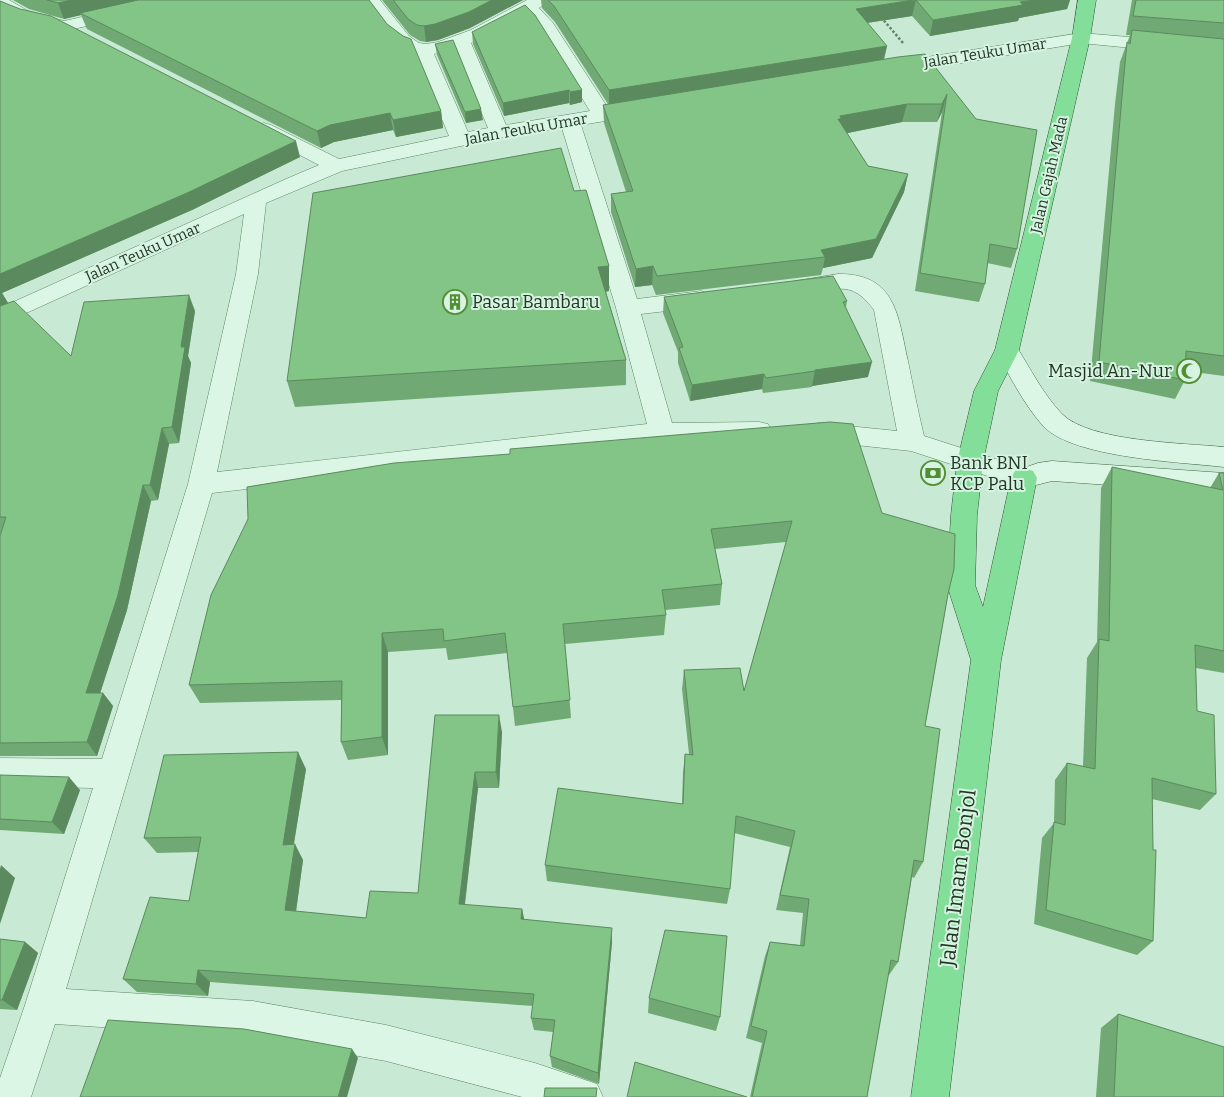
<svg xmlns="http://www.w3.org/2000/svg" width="1224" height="1097" viewBox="0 0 1224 1097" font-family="Bitter,serif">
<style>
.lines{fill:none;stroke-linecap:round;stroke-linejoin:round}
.minor-casing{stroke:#5f8566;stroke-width:1}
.secondary-casing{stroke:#426747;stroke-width:1}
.trunk-casing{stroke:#325336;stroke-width:1}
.path{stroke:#5f8566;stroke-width:2.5;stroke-dasharray:2.5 2;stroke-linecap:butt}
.minor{fill:#dbf6e4;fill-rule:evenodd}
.secondary{fill:#dbf6e4;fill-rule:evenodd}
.trunk{fill:#83de9a;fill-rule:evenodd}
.wall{fill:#70a973}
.shaded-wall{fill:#5b8a5e}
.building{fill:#82c586;stroke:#5b8a5e}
.labels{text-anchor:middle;stroke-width:4;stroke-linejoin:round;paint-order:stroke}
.far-street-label{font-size:15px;fill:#213724;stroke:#d7f3e1}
.poi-label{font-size:18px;fill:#213724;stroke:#d7f3e1;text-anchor:start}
.near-street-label{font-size:21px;fill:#213724;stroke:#d7f3e1}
</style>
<rect width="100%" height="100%" fill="#c8ead4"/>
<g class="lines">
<defs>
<g id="minor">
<polygon points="0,0 9,0 28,11 64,21 159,0 192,0 189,4 183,5 64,31 16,19 0,10"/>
<path d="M362,0H380L409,36L419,43L426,44L438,42L471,30L527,0H549L539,8L553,23L608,108L641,103L648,105L651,109L648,113L641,115L581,125L637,299L701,291L709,294L713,299L709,304L701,307L641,314L672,423L759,422L768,424L772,431L768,438L759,440L662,441L212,493L66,989L253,1001L386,1025L535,1063L597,1084L603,1097H522L386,1061L253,1037L55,1024L31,1097H0V1078L25,1005L93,788L0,786V758L102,759L188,484L236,274L244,214L0,325V308L286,179L319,165L257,133L254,129L257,125L264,123L271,125L339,159L449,136L415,54C390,48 376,19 362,0ZM526,15L537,26L590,111L506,125L471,43ZM455,49L488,128L468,132L434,54ZM562,128L616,308L647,424L217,472L258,274L266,203L342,171L499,138Z"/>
<polygon points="1081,33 1224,45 1224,57 1081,43 895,74 888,72 886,68 888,64 895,62"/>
<path d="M838,274C896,273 898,316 908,361C913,386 918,411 924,436L1033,471L1037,478L1033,485L1024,488L911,451L819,441L810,439L806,432L810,425L819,423L897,431L874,310C844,269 827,302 792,292L789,287L792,282Z"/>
</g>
<g id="secondary">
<path d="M1007,342L1015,344C1030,368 1043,394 1062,414C1090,442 1184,443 1224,447V467C1180,462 1075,458 1044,427C1024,405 1010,376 995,350L999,344Z"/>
<polygon points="1052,461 1224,473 1224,493 1052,481 1024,488 1015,485 1011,478 1015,471 1038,463"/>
</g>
<polygon id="trunk" points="1078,0 1096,0 1090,38 1019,350 998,391 983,462 977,515 975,585 983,607 1011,478 1015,471 1024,468 1033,471 1037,478 1001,660 949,1097 911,1097 971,660 947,585 951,515 957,462 974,391 995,350 1072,38"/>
</defs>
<use href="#minor" class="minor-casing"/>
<use href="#secondary" class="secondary-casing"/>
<use href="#trunk" class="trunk-casing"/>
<polyline class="path" points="881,17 903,43"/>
<use href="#minor" class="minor"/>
<use href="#secondary" class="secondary"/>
<use href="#trunk" class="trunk"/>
</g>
<g class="wall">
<polygon points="13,0 369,0 441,111 443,128 396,137 393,130 334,142 321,148 87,29 81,15 64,19 29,9"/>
<polygon points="382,0 523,0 470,28 438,40 426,42 420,41 410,35"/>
<polygon points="541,0 1070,0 1067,9 1019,18 1018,21 930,36 912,16 867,23 887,46 884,60 925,54 1017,249 1011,268 987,263 985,284 979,302 915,291 942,112 937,122 902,122 847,133 868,166 908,174 904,192 872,258 823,268 821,275 656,295 652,285 635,287 611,212 611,194 626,192 604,123 603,105 608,104 555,22 542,8"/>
<polygon points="1132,0 1224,0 1224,376 1186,371 1185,380 1175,399 1090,381 1115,104 1120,62 1130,35 1126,35"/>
<polygon points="0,1 300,157 192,210 2,293 8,303 71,356 195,311 188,356 191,363 179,443 169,444 158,500 151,501 127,610 100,693 103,693 113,706 97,756 0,756 0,536 1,533 0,533"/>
<polygon points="472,32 582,90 582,102 570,105 569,103 504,116 473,44"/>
<polygon points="435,44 483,120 466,123 437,55"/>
<polygon points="574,191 609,291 606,292 626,360 626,385 295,407 287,381"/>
<polygon points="664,297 847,301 846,307 868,377 812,386 812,387 763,393 762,389 690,401 678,363 678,352 663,313"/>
<polygon points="1112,467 1210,488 1219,473 1224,473 1224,673 1196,668 1197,711 1216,794 1200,810 1152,799 1153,941 1137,955 1034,924 1042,838 1054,823 1055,780 1067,763 1083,766 1087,658 1097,642 1101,488"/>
<polygon points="882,513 948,594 925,726 923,862 914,878 912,877 898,962 889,975 888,975 867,1097 750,1097 762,1043 746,1038 765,956 770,942 800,945 803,913 776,910 790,847 734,833 730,889 727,904 547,881 545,865 682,804 683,772 685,754 689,754 682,689 684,670 744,691 786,542 715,549 722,584 720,605 665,610 666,615 664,635 565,644 571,718 515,726 507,653 448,660 446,648 388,652 388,755 348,760 341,742 341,700 200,703 189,685 248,519"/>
<polygon points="435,715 502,732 499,788 478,788 465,905 522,909 524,920 612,942 599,1084 552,1067 550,1056 553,1032 534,1030 531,1018 533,1006 210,982 208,996 137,992 123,979 189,901 198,852 157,853 144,838 306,769 294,844 303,860 296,912 366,918 418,893"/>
<polygon points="0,775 80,790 64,834 0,830"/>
<polygon points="0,939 25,942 38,953 17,1010 0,1009"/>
<polygon points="649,998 720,1017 716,1031 648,1013"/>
<polygon points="1118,1014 1224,1097 1096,1097 1101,1028"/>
</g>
<g class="shaded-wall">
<polygon points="72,0 150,0 80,13 81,15 64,19 58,3"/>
<polygon points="492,0 523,0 470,28 438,40 426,42 424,26"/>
<polygon points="916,0 912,16 853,25 856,9"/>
<polygon points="1034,0 1070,0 1067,9 1019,18 1018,21 930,36 933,20"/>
<polygon points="887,46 883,62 609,106 609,90"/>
<polygon points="569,90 569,103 504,116 503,103"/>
<polygon points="582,90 582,102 570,105 570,92"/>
<polygon points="947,94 942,112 937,122 942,104"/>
<polygon points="907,104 902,122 838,135 838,119 840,116"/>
<polygon points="481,109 483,120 466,123 465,112"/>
<polygon points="441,111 443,128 396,137 393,120"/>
<polygon points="390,113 393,130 334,142 321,148 317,131 330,125"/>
<polygon points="296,141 300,157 192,210 2,293 8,303 0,307 0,274"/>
<polygon points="908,174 904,192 872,258 823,268 825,257 821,250"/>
<polygon points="609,266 609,291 598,293 598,267"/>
<polygon points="653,266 652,285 635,287 636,269"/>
<polygon points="189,295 195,311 188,356 191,363 179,443 172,427 181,347"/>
<polygon points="872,362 868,377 812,386 815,371 815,370"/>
<polygon points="764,374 762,389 690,401 692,385"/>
<polygon points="162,428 169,444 158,500 150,485"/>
<polygon points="143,485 151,501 127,610 96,706 86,693"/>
<polygon points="382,633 388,652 388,755 382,737"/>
<polygon points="103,693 113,706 97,756 87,742"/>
<polygon points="499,715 502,732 499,788 496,772"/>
<polygon points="298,752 306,769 291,860 283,845"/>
<polygon points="475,772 478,788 463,918 459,904"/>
<polygon points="69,777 80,790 64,834 52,822"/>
<polygon points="295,844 303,860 294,925 285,910"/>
<polygon points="1,865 15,878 0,924 0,869"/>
<polygon points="522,909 525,923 521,919"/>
<polygon points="612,928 612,942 599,1084 598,1073"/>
<polygon points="25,942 38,953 17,1010 2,1000"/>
<polygon points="198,970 210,982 208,996 196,984"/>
<polygon points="352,1049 358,1058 347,1097 338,1097"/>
</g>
<g class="building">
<polygon points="47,0 72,0 58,3"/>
<polygon points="138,0 369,0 387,24 403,36 411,39 441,111 393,120 390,113 330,125 317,131 80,13"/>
<polygon points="393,0 492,0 469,12 435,24 424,26 417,25 408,19"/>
<polygon points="548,0 913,0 856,9 887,46 609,90 554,6"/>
<polygon points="916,0 1034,0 1020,2 1023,5 933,20"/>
<polygon points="1136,0 1224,0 1224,23 1133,16"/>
<polygon points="0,1 20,9 51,16 296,141 187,193 0,274"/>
<polygon points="525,5 535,15 582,90 570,92 569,90 503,103 472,32"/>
<polygon points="1132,30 1224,39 1224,356 1186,351 1185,380 1099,362 1123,85 1127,42 1130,44"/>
<polygon points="453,40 481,109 465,112 435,44"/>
<polygon points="925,54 976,119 1037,130 1017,249 990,244 985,284 920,273 947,94 942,104 907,104 840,116 841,119 838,119 868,166 908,174 876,239 821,250 825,257 657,276 653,266 636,269 611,194 633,191 603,105 898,57"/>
<polygon points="561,148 574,191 586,190 609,266 598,267 626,360 287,381 313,193"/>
<polygon points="833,276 847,301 843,302 872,362 815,370 815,371 766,378 764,374 692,385 679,348 683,347 664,297"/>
<polygon points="189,295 181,347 185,347 172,427 162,428 150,485 143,485 118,595 86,693 103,693 87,742 0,743 0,536 6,517 0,517 0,306 14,301 71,356 84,302"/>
<polygon points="830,422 853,424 882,513 955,534 954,569 948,594 925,726 940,729 923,862 914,860 898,962 891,960 867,1097 752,1097 767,1031 751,1026 770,942 804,946 809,899 780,895 795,831 736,816 730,889 545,865 558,788 683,804 685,754 693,755 684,670 740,668 744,691 792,521 711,529 722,584 662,590 666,615 563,624 570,700 513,707 505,633 444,641 443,629 382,633 382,737 341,742 342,681 189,685 211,595 248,519 247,487 394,463 510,454 510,449"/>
<polygon points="1112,467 1223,490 1219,473 1224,473 1224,651 1195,645 1197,711 1214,715 1216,794 1152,778 1153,850 1156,850 1153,941 1046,910 1054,822 1065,825 1067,763 1095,769 1099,639 1109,641"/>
<polygon points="435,715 499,715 496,772 475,772 459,904 522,909 521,919 612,928 598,1073 550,1056 555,1020 531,1018 534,994 198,970 196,984 123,979 150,897 189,901 201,837 144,838 164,755 298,752 283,845 295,844 285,910 366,918 370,891 418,893"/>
<polygon points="0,775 69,777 52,822 0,819"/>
<polygon points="665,930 727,936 720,1017 649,998"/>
<polygon points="0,939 25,942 2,1000 0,1000"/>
<polygon points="1118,1014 1224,1047 1224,1097 1114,1097"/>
<polygon points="108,1020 244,1029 352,1049 338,1097 80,1097"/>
<polygon points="635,1062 747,1097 627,1097"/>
<polygon points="545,1088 597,1088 596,1097 544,1097"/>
</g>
<defs>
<symbol id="building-ring" viewBox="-11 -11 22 22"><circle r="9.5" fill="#d7f3e1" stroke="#548e34" stroke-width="1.5"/><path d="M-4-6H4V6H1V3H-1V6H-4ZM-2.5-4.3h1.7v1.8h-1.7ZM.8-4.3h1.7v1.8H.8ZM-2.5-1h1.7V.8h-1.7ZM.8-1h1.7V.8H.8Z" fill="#548e34"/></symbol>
<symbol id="mosque-ring" viewBox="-11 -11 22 22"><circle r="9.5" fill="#d7f3e1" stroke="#548e34" stroke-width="1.5"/><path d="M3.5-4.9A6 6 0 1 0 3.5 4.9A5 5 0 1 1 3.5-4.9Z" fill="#548e34"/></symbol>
<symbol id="bank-ring" viewBox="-11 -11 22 22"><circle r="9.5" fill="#d7f3e1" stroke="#548e34" stroke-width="1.5"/><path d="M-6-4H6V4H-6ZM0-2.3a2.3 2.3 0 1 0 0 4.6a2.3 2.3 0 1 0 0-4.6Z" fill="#548e34"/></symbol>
</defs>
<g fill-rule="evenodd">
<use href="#building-ring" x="441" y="288" width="28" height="28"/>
<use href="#mosque-ring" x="1175" y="357" width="28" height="28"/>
<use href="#bank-ring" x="919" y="459" width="28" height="28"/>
</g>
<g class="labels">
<g class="far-street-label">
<text transform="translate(985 53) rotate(-9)" y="5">Jalan Teuku Umar</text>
<text transform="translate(526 129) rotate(-10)" y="5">Jalan Teuku Umar</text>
<text transform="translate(1049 175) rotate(-77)" y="5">Jalan Gajah Mada</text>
<text transform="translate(143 252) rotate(-24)" y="5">Jalan Teuku Umar</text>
</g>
<g class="poi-label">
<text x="472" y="308">Pasar Bambaru</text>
<text x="1172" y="377" text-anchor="end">Masjid An-Nur</text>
<text x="950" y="469">Bank BNI<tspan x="950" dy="21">KCP Palu</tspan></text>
</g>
<g class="near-street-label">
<text transform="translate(958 878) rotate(-83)" y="7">Jalan Imam Bonjol</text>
</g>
</g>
</svg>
